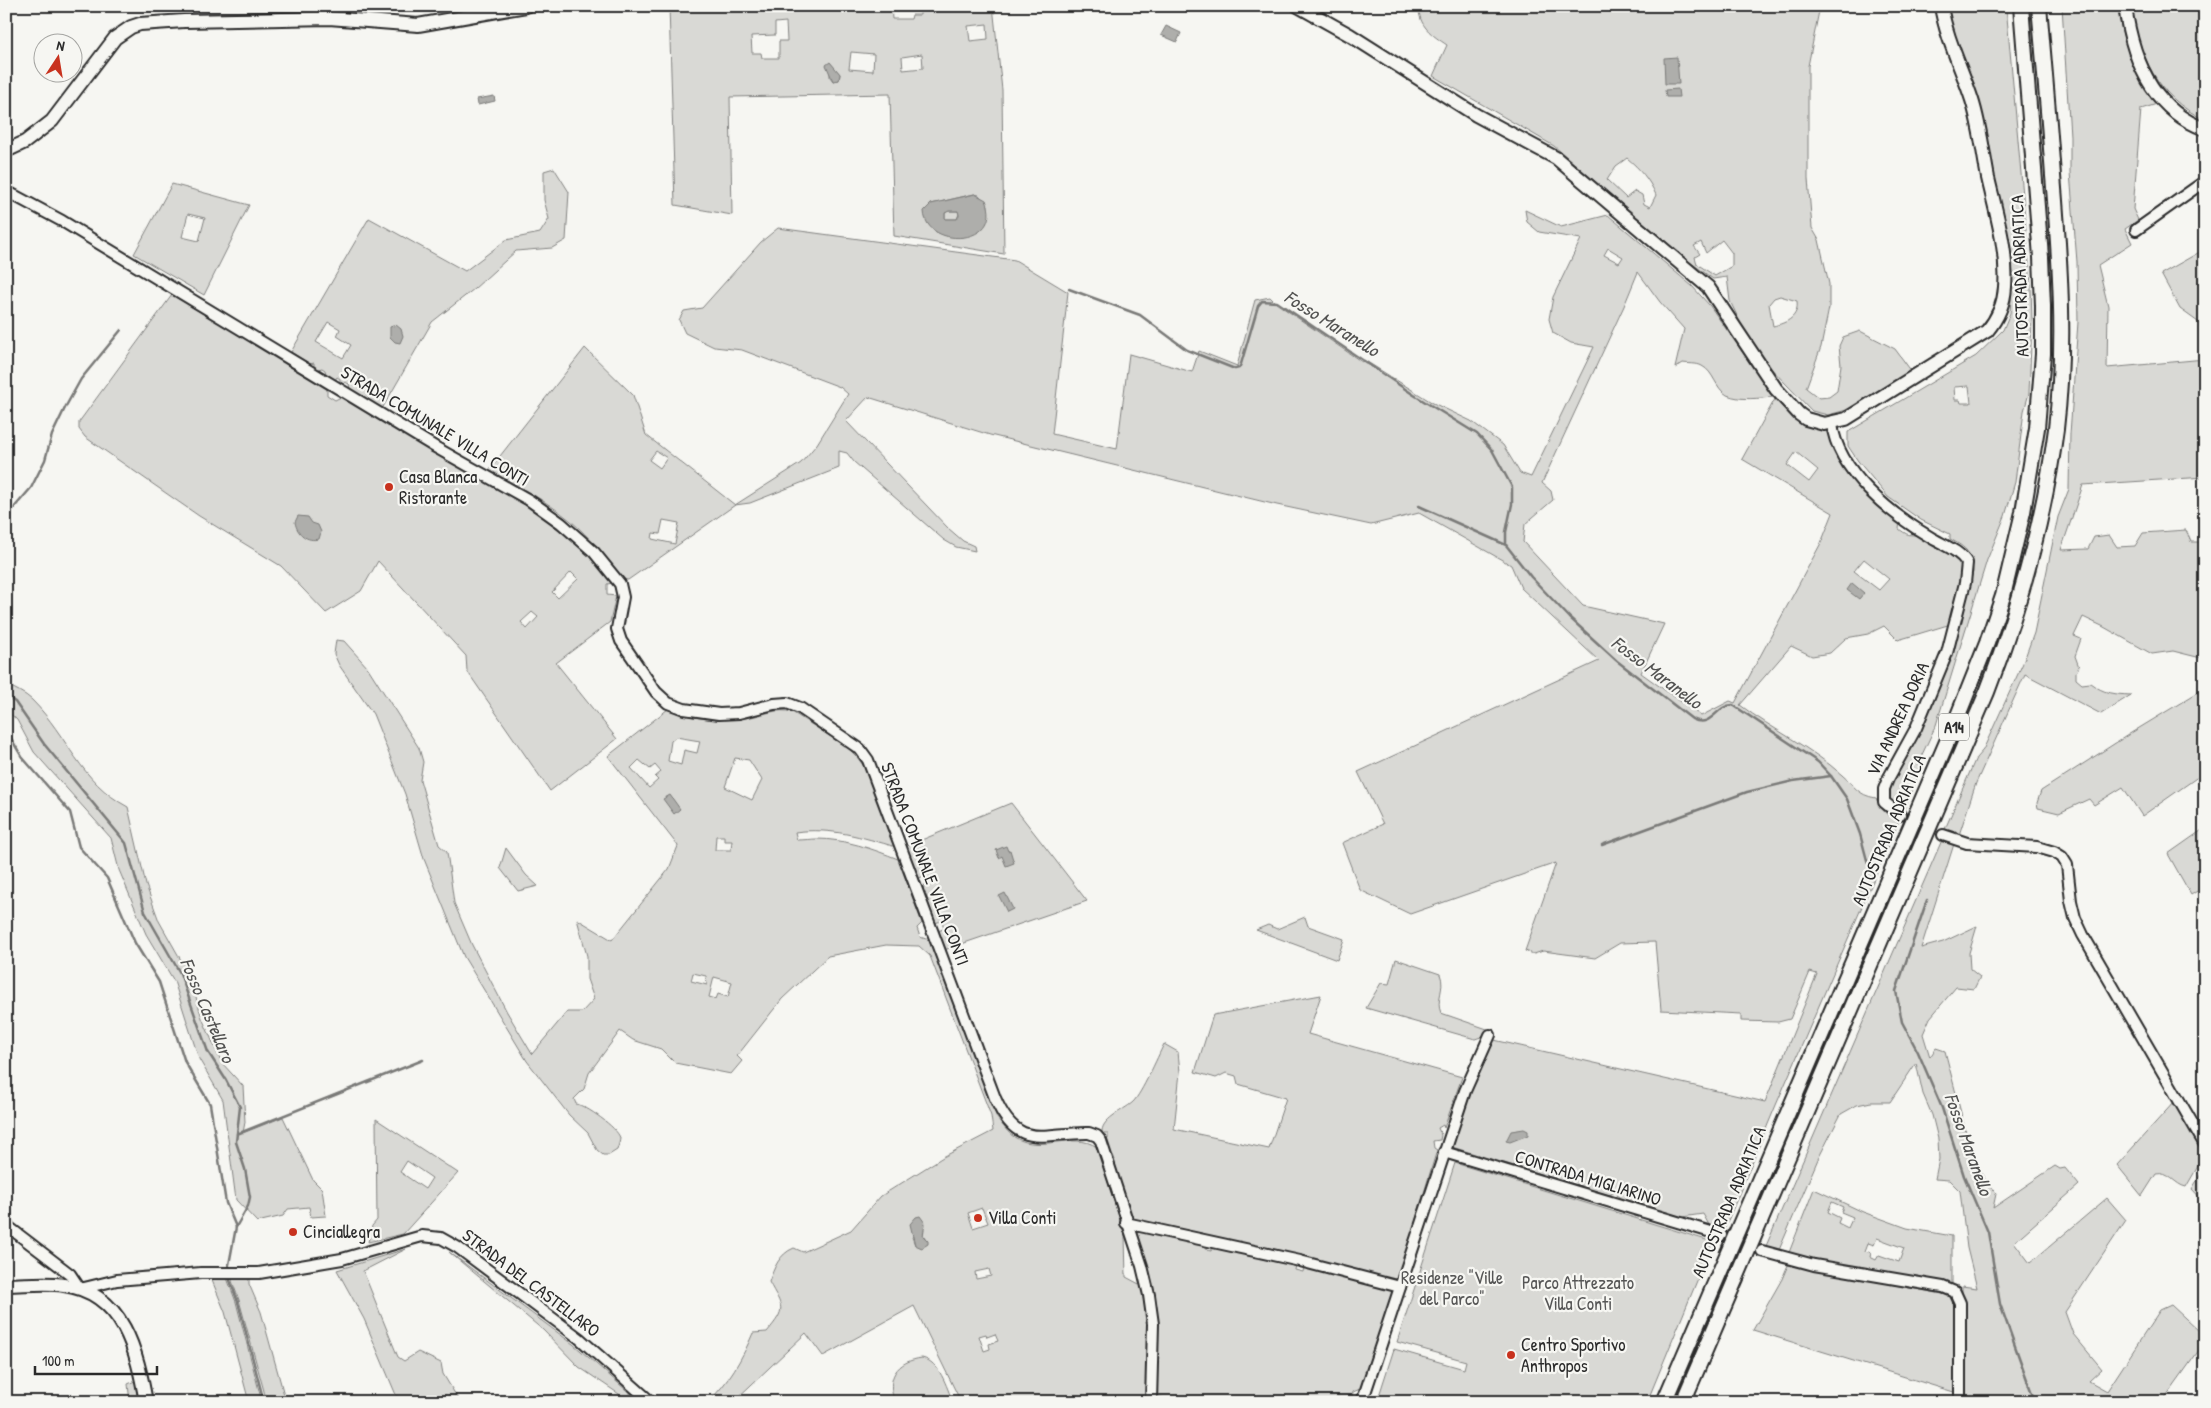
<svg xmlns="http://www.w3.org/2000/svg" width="2211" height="1408" viewBox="0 0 2211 1408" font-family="'Patrick Hand',sans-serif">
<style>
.green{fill:#d9d9d5;stroke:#828280;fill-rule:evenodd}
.water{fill:#aeaeab;stroke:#7a7a78;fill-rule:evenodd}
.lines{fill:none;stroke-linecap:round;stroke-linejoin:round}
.stream{stroke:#7a7a78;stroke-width:2.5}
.minor-tunnel{stroke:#cdcdca;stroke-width:10;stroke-dasharray:10 5;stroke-linecap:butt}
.minor-casing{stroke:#2b2b2b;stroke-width:14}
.major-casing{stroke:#2b2b2b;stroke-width:16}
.highway-casing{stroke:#2b2b2b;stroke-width:18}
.minor{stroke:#f6f6f2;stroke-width:10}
.major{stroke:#f6f6f2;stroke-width:12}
.highway{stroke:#f6f6f2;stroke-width:14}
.poi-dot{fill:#c8321e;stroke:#f6f6f2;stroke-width:2}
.labels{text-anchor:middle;stroke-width:4.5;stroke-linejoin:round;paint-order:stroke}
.shield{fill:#f6f6f2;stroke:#686867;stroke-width:1}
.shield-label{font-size:16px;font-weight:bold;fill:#2b2b2b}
.street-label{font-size:18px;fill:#2b2b2b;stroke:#f6f6f2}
.poi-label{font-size:18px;fill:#2b2b2b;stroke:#f6f6f2;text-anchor:start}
.park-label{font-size:18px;fill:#565656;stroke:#f6f6f2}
.water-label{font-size:19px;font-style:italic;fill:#525251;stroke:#f6f6f2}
</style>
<rect width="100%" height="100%" fill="#f6f6f2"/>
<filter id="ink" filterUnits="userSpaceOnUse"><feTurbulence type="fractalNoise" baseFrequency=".02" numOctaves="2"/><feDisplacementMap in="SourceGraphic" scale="10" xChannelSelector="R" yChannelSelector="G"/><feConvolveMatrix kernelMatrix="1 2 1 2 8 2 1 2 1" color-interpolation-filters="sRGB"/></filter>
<g filter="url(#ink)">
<g class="green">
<path d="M669,6H891L892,19H911L912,15H920V6H993L1002,90L1004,254L894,236L890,94L730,97L732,215L675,205ZM786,22L787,41H779V58H762L761,53H752L751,36L775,35V23ZM987,24L988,39L970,41L968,26ZM851,52L874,54L873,71L849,69ZM922,54L923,68L903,70L902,57ZM830,63L840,74L839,80L833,81L830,77ZM974,194L979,195L988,205L986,223L947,236L936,232L928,224L931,204Z"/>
<path d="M1419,6H1820L1808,66V179L1812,228L1819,240L1829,284V308L1821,347L1806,388L1819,398L1829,397L1837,391L1841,365L1839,346L1843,337L1860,331L1895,349L1912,372L1858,407L1828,415L1812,411L1762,359L1740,322L1730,301L1727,277L1713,279L1690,262L1554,146L1433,76L1447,45C1432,35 1418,26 1419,6ZM1627,158C1640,169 1649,179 1656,195L1650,207L1644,204L1642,195L1635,191L1626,198L1607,180L1616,166ZM1722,240L1732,253V266L1715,276L1697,264L1695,257L1700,254L1694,246L1701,242L1706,253ZM1780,296L1797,301C1799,317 1787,323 1773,326L1769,304L1774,298Z"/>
<path d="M1949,6H2006L2031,285L2032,322L2029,393L2024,411L2015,482L2005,516L1987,560L1936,725L1919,761L1918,776L1903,812C1893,805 1887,802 1888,789L1950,653L1973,572C1972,553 1967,548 1950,539V534L1921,520L1888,497L1858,461L1848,446V432L1976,356L2003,330L2010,313L2013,273L2009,244L1982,120L1949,15ZM1969,386L1971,403H1961L1960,400H1955L1954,387Z"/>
<path d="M2062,6H2118C2122,43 2134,74 2157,104L2141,109L2133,209L2138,220L2125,229L2132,243L2098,265L2108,306L2107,368L2205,359V477L2083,485L2061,550L2088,549L2094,537L2109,535L2117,547L2135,546L2143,533L2186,530L2191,542H2205V659L2173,651L2152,654L2102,626L2083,617L2074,636L2081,639L2075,656L2079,667L2076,672V679L2082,684L2090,683C2105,694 2113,694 2131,695L2101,714L2025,674L1976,783L1959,835L1945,829L1976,758L1983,750L2023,663L2034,633L2058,517L2069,489L2070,434L2078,322L2077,262L2070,172V136Z"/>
<path d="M2131,6H2204L2205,120C2156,96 2140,57 2131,6Z"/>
<path d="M554,168L569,192L566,240L552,248L516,251L474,289L432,322L382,409L350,389L349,384L345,382L343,385L340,383V379L337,377L335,380L326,374L325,370L322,368L318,369L314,367V363L310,364L291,352L369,218L465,271L506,240L540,233L549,219L544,200V171ZM328,322L340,329L337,336L351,345L343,358L316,342Z"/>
<path d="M172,184L249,205L204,295L134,254ZM188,214L205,218L199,241L182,237Z"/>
<path d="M1525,210L1561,227L1608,215L1692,286L1710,306L1774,397C1759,398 1741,401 1727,395C1715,388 1714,372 1702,366C1697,363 1688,364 1683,363L1675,368L1684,329L1660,302L1638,272L1624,306L1542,483L1551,491L1553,500L1525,524L1523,542L1583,606L1664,624L1641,673L1701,716L1730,701L1735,703L1821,543L1833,513L1742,459L1775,399C1794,420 1798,426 1827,430C1838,470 1869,496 1900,521L1899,529C1912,539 1910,532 1921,537C1936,544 1952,554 1963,567V579L1951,624L1898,640L1884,626L1868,634L1846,638L1830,653L1812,656L1791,646L1740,705C1773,730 1811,747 1842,775C1855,786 1857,795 1876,798C1881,811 1887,815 1899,821L1776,1105L1724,1230L1709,1225L1703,1214L1682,1217L1619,1198L1616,1192L1609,1195L1452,1147L1475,1080L1494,1040L1765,1102L1817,974L1810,972L1790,1019L1778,1022L1741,1021V1014L1661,1010L1655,942L1620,943L1595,958L1543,951L1534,954L1525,951L1556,863L1410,914L1360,890L1342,843L1383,824L1358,772L1599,661L1521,588L1511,565L1419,513L1371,525L1277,505L990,435L868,397L846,421L948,528L963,541L974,546L975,551L956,547L944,540L854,462L847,453L839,451V468L750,503L735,505L628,580L622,579C606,559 590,537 571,521C546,500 517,486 489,470L585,348L633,395L646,435L735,505L801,463L817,444L848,394L840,387L742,350L714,347L685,333L679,320L684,311L702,308L761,242L778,228L1015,260L1068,292L1052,434L1117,449L1129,354L1192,372L1199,351L1237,366L1255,300L1270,297L1276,303L1362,362L1364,360L1433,403L1471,421L1503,445L1520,473L1531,477L1594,347L1571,343L1553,333L1549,319L1553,297L1581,239L1539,232L1527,222ZM1608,248L1623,257L1619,263L1604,255ZM656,451L667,458L660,468L649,460ZM1796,452L1818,470L1809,482L1787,465ZM663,520L679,523L675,544L652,539L653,533L660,534ZM1864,559L1889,579L1879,590L1854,571Z"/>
<polygon points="948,211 958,211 959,214 957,219 945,219 945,213"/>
<polygon points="2205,249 2205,327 2180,309 2161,274"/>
<path d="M172,295L327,388V395L335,400L341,397L534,510L593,557L613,583L607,584V595L616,596L610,622L556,663L617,739L550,791L467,671L466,656L378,561L361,591L326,613L281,566L199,516L85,437L79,429V422ZM571,572L578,579L558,598L552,592ZM532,612L538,617L527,629L521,622Z"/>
<path d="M336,640L344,641L368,668L419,748L423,762L420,780L439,845L447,852L454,903L472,945L507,1012L532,1054L567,1012H582L594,999L587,979V956L577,919L612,940L669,869L678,846L608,756L668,709C694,720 722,722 751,717C766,714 777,708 792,712L847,747L857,757L866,769L896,847C862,837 830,827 795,832L797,840C804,840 811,839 817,839C845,839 873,849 898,859L922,923L917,928L920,937L929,940L997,1118C1003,1125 1008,1134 1016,1138C1041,1153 1073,1131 1097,1147L1125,1236L1126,1277L1141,1285L1149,1332L1146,1402H961L914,1306L823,1356L806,1333L733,1402H708C729,1382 742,1359 753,1333L767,1332C787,1308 783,1308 769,1282C774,1268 779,1254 794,1248L803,1252L851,1230L881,1196L943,1157L993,1131L991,1116L930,956L919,946L886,945L828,956L782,999L737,1056L742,1061L731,1074L675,1063L661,1049L633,1040L620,1031L589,1073L584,1089L574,1099L576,1104C585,1105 618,1128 620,1138C620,1141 618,1147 617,1150L609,1155H603L597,1150L588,1133L569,1115L527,1061L464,957L424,859L405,794L373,714L339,665L334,654ZM676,737L700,741L697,753L684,750L681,765L668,761L671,741ZM735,758L749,760L762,780L752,800L725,787ZM639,760L650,769L655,765L661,772L655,777L658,780L649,788L631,768ZM716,836H724V841H732L731,850H715ZM693,973L706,976L707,985L691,981ZM714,977L732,982L728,997L718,994L716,999L709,997ZM982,1208L988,1223L973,1228L968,1213ZM925,1225L922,1233L926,1239L915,1245L912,1237ZM989,1269L991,1276L976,1279L975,1272ZM986,1334L987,1337L995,1334L998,1341L989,1344L990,1349L984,1351L979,1336Z"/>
<path d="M6,684C14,689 25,693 32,700C69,737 79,781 128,807L146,885L159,921L190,976L202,1018L222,1063L243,1086L245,1122L243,1133L283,1117L313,1180L322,1189L326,1216L311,1217L309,1207L288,1209L283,1216L257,1222L236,1200L223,1100L199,1059L174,981L146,934L119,870L111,838L34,752L17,720L6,710Z"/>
<polygon points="2205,688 2205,777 2202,774 2142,816 2123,787 2094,805 2089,799 2059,813 2038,808 2037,803 2041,791 2131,733"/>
<polygon points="1011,803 1087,901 944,950 937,931 944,929 942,921 934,923 922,891 926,882 923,876 920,878 916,876 906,848 907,846"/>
<polygon points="2205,828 2205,886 2191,895 2168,854"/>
<polygon points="1942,840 1954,844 1921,948 1943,942 1977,926 1969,953 1970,969 1980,977 1974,989 1956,987 1930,1018 1923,1034 1930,1057 1936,1048 1945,1051 1967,1136 1969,1157 1996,1194 1993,1208 2055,1166 2060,1169 2065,1168 2079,1185 2014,1242 2030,1263 2107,1198 2126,1220 2065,1312 2073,1334 2102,1369 2089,1381 2107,1391 2160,1310 2171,1305 2199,1331 2202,1346 2162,1402 1963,1402 1962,1286 1977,1288 1967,1248 1960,1191 1949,1180 1935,1179 1939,1159 1938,1139 1932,1115 1923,1094 1916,1063 1890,1102 1871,1102 1857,1105 1841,1114 1818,1159 1779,1250 1766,1246"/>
<polygon points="506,848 526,875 538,886 518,891 500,868"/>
<polygon points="1305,917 1308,926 1344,939 1337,960 1256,930 1268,925 1277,929"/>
<path d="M1396,959L1440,974C1446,988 1435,1000 1441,1013L1490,1030L1481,1037L1475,1039L1366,1008L1381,983L1389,984Z"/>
<path d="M1321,995L1308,1034L1462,1077L1444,1128L1443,1125L1438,1128L1441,1135L1440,1140L1433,1141L1434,1148L1437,1150L1397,1281L1321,1261L1129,1219L1112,1162L1115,1160L1113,1155H1110L1104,1139H1108V1134H1102C1100,1119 1123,1111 1133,1102C1142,1093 1157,1058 1164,1044L1178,1052L1180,1072L1174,1129L1269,1149L1286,1098L1238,1084L1236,1076L1226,1073L1216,1078L1195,1072L1213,1015Z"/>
<path d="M2175,1101L2205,1154L2186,1187C2175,1185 2169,1171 2156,1174L2142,1196L2117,1165Z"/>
<path d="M376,1119L458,1173L403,1234L368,1242L372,1226L377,1220ZM407,1161L432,1178L425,1189L400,1172Z"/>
<polygon points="1455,1163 1713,1242 1647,1402 1377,1402 1394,1349 1464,1369 1466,1361 1397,1342"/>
<polygon points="2205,1167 2205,1203 2192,1189"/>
<path d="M1814,1189L1863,1212L1907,1228L1952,1236V1285L1878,1274L1788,1255ZM1832,1202L1843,1207L1841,1212L1853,1217L1848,1228L1838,1223L1840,1218L1828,1212ZM1877,1238L1904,1248L1899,1262L1879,1255L1876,1260L1870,1257L1871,1253L1865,1251L1868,1243L1874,1245Z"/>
<polygon points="1133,1228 1207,1245 1207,1250 1211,1251 1214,1246 1296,1265 1295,1270 1303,1272 1304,1266 1393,1290 1360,1389 1353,1392 1351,1402 1164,1402 1163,1398 1155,1396 1157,1321 1149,1269"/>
<polygon points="406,1249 363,1271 398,1357 404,1361 418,1352 441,1363 443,1374 460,1402 399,1402 364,1319 337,1270"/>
<polygon points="449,1252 573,1344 640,1402 626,1402 619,1394 579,1367 543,1330"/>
<polygon points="1788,1265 1953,1296 1956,1309 1957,1393 1753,1330 1782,1279"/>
<polygon points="249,1273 249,1284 261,1312 286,1402 267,1402 239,1300 232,1281 234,1274"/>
<polygon points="211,1278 227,1278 236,1302 262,1402 249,1402 225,1312"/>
<path d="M922,1358C940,1362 946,1386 953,1402H895C885,1378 897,1361 922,1358Z"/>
<polygon points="135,1381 138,1402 130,1402 128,1384"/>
</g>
<g class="water">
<polygon points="1166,26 1181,33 1177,42 1161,35"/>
<polygon points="1677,57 1679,84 1665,84 1664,58"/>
<polygon points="830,62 840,74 839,80 833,81 826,65"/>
<polygon points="1678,89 1679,97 1666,97 1665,90"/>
<polygon points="494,96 495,101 478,105 477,99"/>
<path d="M975,194L986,200C1005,246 925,250 924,211L931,204ZM949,211H958L959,215L957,219H945V213Z"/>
<polygon points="396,325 401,329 403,336 400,343 395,342 390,337 390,327"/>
<path d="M298,516L308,517L312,523L318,525L321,532L319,539C307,542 297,534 295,522Z"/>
<polygon points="1852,583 1864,593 1859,599 1847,590"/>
<polygon points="670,795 680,809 674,814 663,799"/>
<polygon points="1006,846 1008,851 1010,850 1014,863 1006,866 1002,856 999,858 996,850"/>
<polygon points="1005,893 1013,909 1007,912 999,896"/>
<polygon points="1524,1129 1528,1131 1528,1135 1510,1142 1506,1141 1511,1131"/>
<polygon points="920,1216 925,1223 923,1236 928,1241 928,1244 922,1248 915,1245 910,1224 916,1217"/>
</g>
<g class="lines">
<g class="stream">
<polyline points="1069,289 1140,315 1187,350 1235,369 1239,368 1241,364 1258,306 1262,301 1277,302 1414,395 1477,434 1492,450 1512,487 1512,504 1506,532 1506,545"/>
<path d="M1419,506L1506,545L1531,577L1570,618L1617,661L1692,719C1713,729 1715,705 1733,705L1818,762L1831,776L1847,799L1860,834L1868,864"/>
<polyline points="6,517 31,488 45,460 52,435 66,406 81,379 121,330"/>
<polyline points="6,696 15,702 44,744 126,843 145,912 180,973 208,1052 226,1080 240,1107 236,1142 245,1169 250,1197 248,1206 236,1227 228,1270"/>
<polyline points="6,730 22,757 70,812 79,847 107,878 135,943 159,982 185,1062 210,1104 226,1203 236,1227"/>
<polyline points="1602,845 1747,792 1793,781 1831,776"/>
<polyline points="1927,900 1896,991 1902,1022 1918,1052 1942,1108 1964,1176 1988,1232 2000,1304 2035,1402"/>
<polyline points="237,1134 423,1060"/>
<polyline points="228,1275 238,1302 264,1402"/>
</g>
<g class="minor-tunnel">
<polyline points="1900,815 1943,835"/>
<polyline points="1721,1235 1762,1251"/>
</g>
<defs>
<g id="minor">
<path d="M6,191L62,221L435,447L529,500L561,523L594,552L620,584L623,597L617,629L621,641L656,692L668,703L684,709L719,714L739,713L774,704L787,703L800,708L860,749L868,760L995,1098C1018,1152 1043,1132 1089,1133L1097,1136L1101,1141L1142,1266L1149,1295L1153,1324L1151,1402"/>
<polyline points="2136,230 2205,181"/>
<path d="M1832,424C1838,472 1891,514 1930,537C1943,545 1959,550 1967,563L1965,583L1947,653L1916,728L1888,779L1884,789V802L1900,815"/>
<polyline points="1943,835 1967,843 2037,847 2054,852 2062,857 2067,865 2071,901 2075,918 2083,935 2205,1145"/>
<polyline points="1444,1152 1721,1235"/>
<polyline points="1126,1223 1300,1261 1400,1287"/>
<polyline points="6,1225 70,1274 80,1289 117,1280 201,1273 259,1273 342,1259 422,1236 441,1238 457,1247 579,1338 651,1402"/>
<polyline points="1762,1251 1814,1265 1943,1287 1955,1292 1960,1303 1960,1402"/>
<polyline points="1362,1402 1465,1091 1490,1035"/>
</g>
<g id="major">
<path d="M1298,6L1350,35L1476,115L1556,158L1708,287L1776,389L1799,414L1806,419L1824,424L1846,419L1987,331C1998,318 2004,304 2005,287C2008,251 1996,213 1988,178C1983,152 1980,125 1972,100C1962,69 1946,38 1941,6"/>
<path d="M2125,6C2132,58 2152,110 2205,129"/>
<polyline points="6,151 25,142 52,121 115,38 131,27 140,24 184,21 329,18 418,25 526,6"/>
<path d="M6,1285C25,1285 45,1282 64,1285C124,1293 137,1352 146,1402"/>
</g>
<g id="highway">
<polyline points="1664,1402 1955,723 1987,643 2003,596 2023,512 2037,428 2043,354 2043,306 2041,257 2021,6"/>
<path d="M1683,1402L1987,692C2020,607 2044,520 2056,429C2066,345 2060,260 2053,176C2049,119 2044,63 2039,6"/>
</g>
</defs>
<use href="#minor" class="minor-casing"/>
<use href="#major" class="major-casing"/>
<use href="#highway" class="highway-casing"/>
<use href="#minor" class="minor"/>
<use href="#major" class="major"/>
<use href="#highway" class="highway"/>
</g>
</g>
<g class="poi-dot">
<circle cx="389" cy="487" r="5"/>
<circle cx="978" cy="1218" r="5"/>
<circle cx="293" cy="1232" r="5"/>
<circle cx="1511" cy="1355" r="5"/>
</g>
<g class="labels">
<rect class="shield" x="1939" y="713.5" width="30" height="27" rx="4"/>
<g class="shield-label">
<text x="1954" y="733">A14</text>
</g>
<g class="street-label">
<text transform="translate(2020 276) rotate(-92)" y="6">AUTOSTRADA ADRIATICA</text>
<text transform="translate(435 426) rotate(31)" y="6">STRADA COMUNALE VILLA CONTI</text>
<text transform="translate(1898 719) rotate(-65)" y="6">VIA ANDREA DORIA</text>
<text transform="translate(1889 830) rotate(-67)" y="6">AUTOSTRADA ADRIATICA</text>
<text transform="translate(925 864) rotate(69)" y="6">STRADA COMUNALE VILLA CONTI</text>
<text transform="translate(1588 1178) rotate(17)" y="6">CONTRADA MIGLIARINO</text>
<text transform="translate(1729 1202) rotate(-67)" y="6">AUTOSTRADA ADRIATICA</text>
<text transform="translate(531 1283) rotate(37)" y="6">STRADA DEL CASTELLARO</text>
</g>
<g class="poi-label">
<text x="399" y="483">Casa Blanca<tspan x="399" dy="21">Ristorante</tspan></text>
<text x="988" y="1224">Villa Conti</text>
<text x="303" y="1238">Cinciallegra</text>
<text x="1521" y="1351">Centro Sportivo<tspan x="1521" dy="21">Anthropos</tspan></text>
</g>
<g class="park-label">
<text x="1452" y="1284">Residenze "Ville<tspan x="1452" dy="21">del Parco"</tspan></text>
<text x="1578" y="1289">Parco Attrezzato<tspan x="1578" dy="21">Villa Conti</tspan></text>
</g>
<g class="water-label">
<text transform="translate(1332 323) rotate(32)" y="7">Fosso Maranello</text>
<text transform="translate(1657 672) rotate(37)" y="7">Fosso Maranello</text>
<text transform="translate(208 1010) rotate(67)" y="7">Fosso Castellaro</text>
<text transform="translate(1969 1144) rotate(70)" y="7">Fosso Maranello</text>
</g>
</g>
<rect width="2211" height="1408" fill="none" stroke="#f6f6f2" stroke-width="25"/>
<rect x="12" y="12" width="2186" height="1383" fill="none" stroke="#2b2b2b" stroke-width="2" filter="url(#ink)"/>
<g transform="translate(58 58) rotate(12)"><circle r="24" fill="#f6f6f2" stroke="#a5a5a2"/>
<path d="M0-4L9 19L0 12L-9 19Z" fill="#c8321e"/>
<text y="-8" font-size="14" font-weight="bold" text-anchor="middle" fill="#2b2b2b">N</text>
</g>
<path d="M35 1366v8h122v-8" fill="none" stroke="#2b2b2b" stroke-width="2.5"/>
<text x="42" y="1366" font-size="15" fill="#2b2b2b" stroke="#f6f6f2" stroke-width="4" paint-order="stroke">100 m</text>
</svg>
